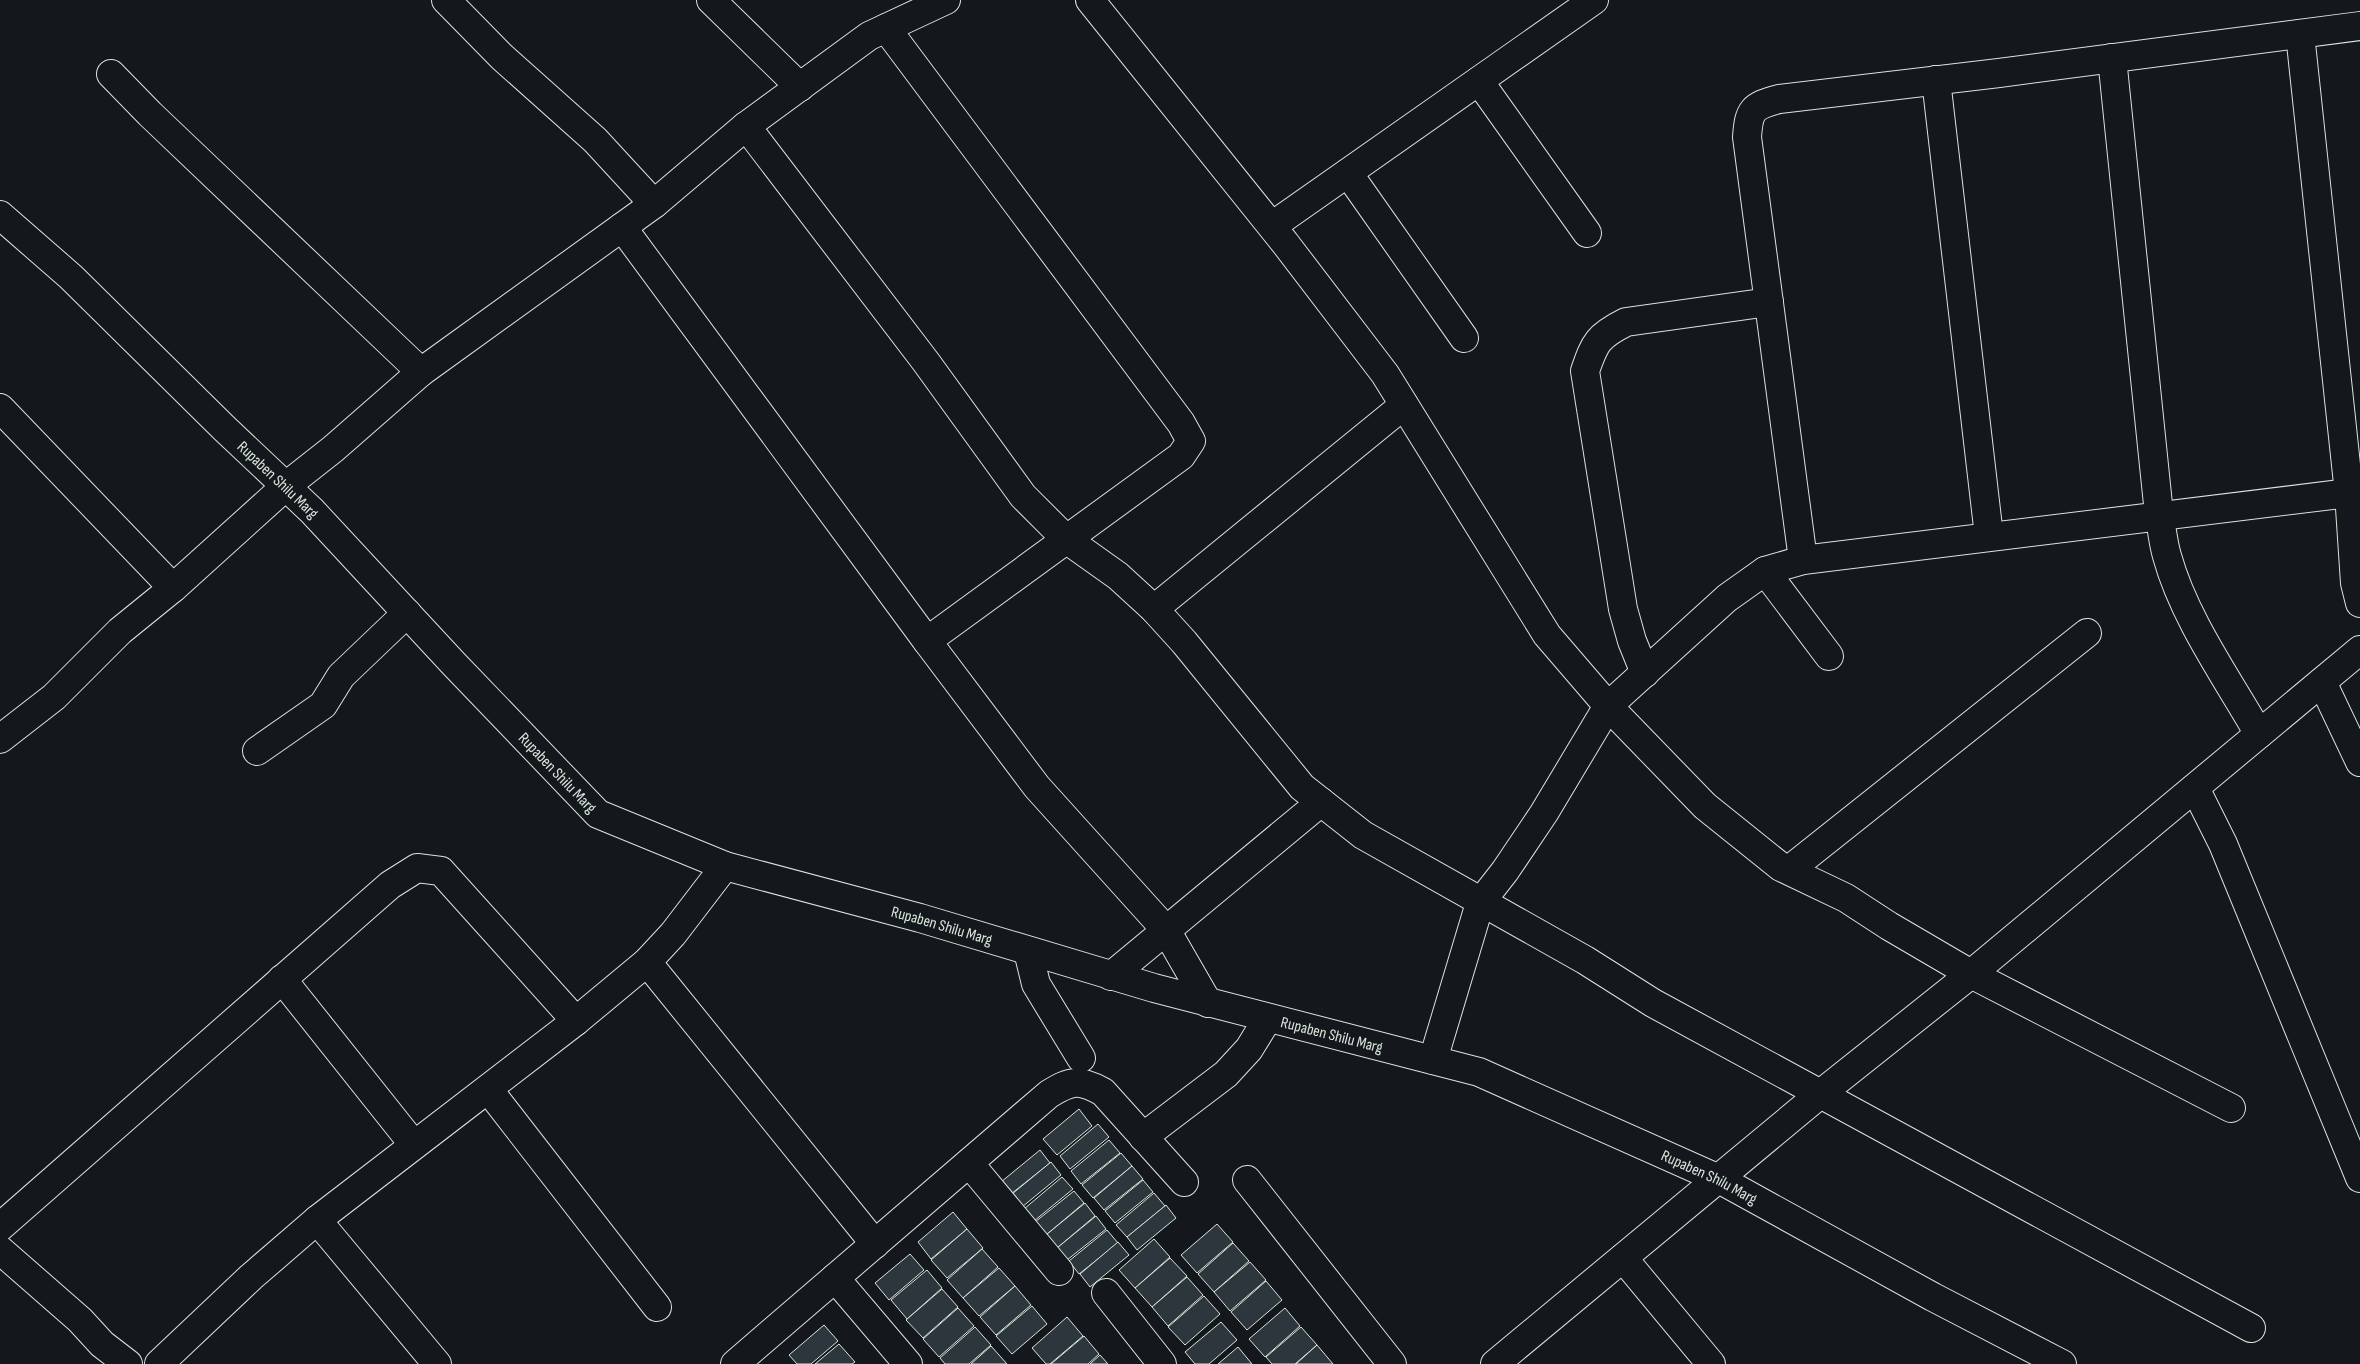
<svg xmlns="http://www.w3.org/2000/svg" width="2360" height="1364" viewBox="0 0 2360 1364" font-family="'Sofia Sans Condensed',sans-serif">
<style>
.building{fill:#2c363c;stroke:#d8e6dc}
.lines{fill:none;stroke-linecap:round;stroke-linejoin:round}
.street-casing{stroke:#d8e6dc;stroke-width:30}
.secondary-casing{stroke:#d8e6dc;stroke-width:30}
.street{stroke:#14181c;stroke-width:28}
.secondary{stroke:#14181c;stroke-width:28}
.labels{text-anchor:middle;stroke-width:4;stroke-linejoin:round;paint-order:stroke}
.street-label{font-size:16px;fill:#d8e6dc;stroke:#14181c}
</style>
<rect width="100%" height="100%" fill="#14181c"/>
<g class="building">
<polygon points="1079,1109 1092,1126 1057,1155 1043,1139"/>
<polygon points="1098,1124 1109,1137 1070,1169 1060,1156"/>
<polygon points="1109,1140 1120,1153 1081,1184 1071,1171"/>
<polygon points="1040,1150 1050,1163 1011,1194 1001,1182"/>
<polygon points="1121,1153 1132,1166 1093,1198 1082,1185"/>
<polygon points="1051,1162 1061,1175 1022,1207 1012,1194"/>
<polygon points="1132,1166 1143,1179 1104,1210 1094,1198"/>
<polygon points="1062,1177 1073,1189 1034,1221 1024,1209"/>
<polygon points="1143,1180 1153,1192 1115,1223 1105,1211"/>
<polygon points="1074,1191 1084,1203 1046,1235 1035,1222"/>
<polygon points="1154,1193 1165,1206 1127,1237 1116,1225"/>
<polygon points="1085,1203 1095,1216 1057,1248 1046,1235"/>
<polygon points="1166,1205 1176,1218 1137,1250 1127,1237"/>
<polygon points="953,1212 967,1229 931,1259 918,1242"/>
<polygon points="1096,1216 1106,1229 1067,1260 1057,1248"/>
<polygon points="1217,1224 1233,1242 1197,1273 1181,1255"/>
<polygon points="967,1229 983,1248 947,1278 931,1260"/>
<polygon points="1107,1230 1118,1243 1079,1274 1069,1261"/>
<polygon points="1154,1239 1170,1257 1135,1288 1119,1270"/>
<polygon points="1118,1242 1129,1255 1090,1287 1080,1274"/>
<polygon points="1233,1243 1249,1261 1214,1292 1198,1274"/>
<polygon points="982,1249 998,1267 963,1298 947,1280"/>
<polygon points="910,1254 924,1270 889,1300 875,1283"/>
<polygon points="1170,1258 1187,1276 1152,1307 1135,1288"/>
<polygon points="1250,1262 1266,1280 1230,1311 1214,1292"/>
<polygon points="999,1268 1015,1286 979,1316 963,1298"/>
<polygon points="927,1270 942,1288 907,1319 891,1300"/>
<polygon points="1187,1277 1203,1295 1168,1326 1152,1307"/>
<polygon points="1266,1281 1282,1300 1247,1330 1231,1312"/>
<polygon points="1015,1286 1031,1305 996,1335 980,1317"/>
<polygon points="942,1289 958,1307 923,1338 906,1320"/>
<polygon points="1204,1296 1220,1314 1185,1345 1168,1327"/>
<polygon points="1032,1306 1047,1324 1012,1354 996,1336"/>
<polygon points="958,1308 974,1326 939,1357 923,1339"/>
<polygon points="1285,1308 1300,1326 1265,1357 1249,1339"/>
<polygon points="1067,1317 1083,1336 1050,1364 1046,1364 1032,1348"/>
<polygon points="1221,1322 1237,1340 1209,1364 1195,1364 1185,1352"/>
<polygon points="824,1325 838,1341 811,1364 797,1364 789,1355"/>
<polygon points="975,1327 991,1345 969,1364 945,1364 940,1358"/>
<polygon points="1301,1327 1317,1345 1295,1364 1272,1364 1266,1357"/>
<polygon points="1084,1336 1099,1354 1088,1364 1051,1364"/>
<polygon points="839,1344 855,1362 852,1364 815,1364"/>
<polygon points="1317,1345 1333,1364 1296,1364"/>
<polygon points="991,1346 1007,1364 971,1364"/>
<polygon points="1238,1347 1252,1364 1218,1364"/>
<polygon points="1100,1355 1108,1364 1090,1364"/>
</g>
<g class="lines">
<defs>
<g id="street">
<polyline points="446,0 502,57 595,140 654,204"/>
<polyline points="711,0 800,87"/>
<polyline points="1090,0 1285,243 1385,374 1547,635 1608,706 1705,806 1781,867 1846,898 1889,926 1971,974 2231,1108"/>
<polyline points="2300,34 2349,493 2355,583 2360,603"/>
<path d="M2112,58L2159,514C2162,528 2163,543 2167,556C2184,618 2227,678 2259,734"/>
<polyline points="111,74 150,114 421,372"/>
<polyline points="1936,80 1989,536"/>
<polyline points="1479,81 1587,233"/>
<polyline points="746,126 926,362 1023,496 1066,539 1118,576 1154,609 1184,642 1302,787 1363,835 1585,960 1653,1003 2251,1328"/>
<polyline points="1348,173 1464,338"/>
<polyline points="1272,226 1594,0"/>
<polyline points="622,227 927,641 1181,456 1191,441 1181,423 886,28"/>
<polyline points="0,408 173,588"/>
<path d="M1803,560L1747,137C1749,110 1752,106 1779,99L1999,73L2360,26"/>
<polyline points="1765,571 1829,656"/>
<polyline points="1154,609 1404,405"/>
<polyline points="927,641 1037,787 1166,930 1208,1003"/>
<path d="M1645,673L1632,641L1623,609L1585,371C1595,342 1598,336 1626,322L1769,302"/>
<polyline points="2322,682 2360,762"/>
<polyline points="0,739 54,697 120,631 173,588 286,486 333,449 421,372 654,204 746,126 869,36 946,0"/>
<polyline points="257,751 323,705 341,676 407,613"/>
<polyline points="2195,788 2223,844 2360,1178"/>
<polyline points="1789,870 2087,633"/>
<polyline points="1028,951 1036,984 1081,1058"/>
<polyline points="647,962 875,1244"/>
<polyline points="1111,976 1321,802"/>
<polyline points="282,979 414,1145"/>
<polyline points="1433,1060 1480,903 1505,871 1544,813 1608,706 1727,598 1765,571 1803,560 2349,493"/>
<polyline points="488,1089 657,1307"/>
<polyline points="1143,1137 1226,1074 1249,1049 1268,1018"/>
<polyline points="969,1163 1059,1271"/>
<polyline points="1247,1180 1392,1364"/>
<polyline points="317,1220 437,1364"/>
<polyline points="0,1227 390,885 417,868 441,871 576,1021"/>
<polyline points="0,1250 80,1320 102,1344 128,1364"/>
<polyline points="1623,1258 1711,1364"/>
<polyline points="835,1278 908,1364"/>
<polyline points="1106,1293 1162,1364"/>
<polyline points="159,1364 251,1277 317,1220 576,1021 647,962 673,934 725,866"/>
<path d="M735,1364L1049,1094C1072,1080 1079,1079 1103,1092L1184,1182"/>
</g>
<g id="secondary">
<path id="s1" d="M0,215L71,277L224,428L312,511L454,664L598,814L725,866L920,918L1154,988L1479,1072L1719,1179L1933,1297L2062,1364"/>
<polyline points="1495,1364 1819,1095 1971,974 2360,650"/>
</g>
</defs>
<use href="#street" class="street-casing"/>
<use href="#secondary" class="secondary-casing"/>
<use href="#street" class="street"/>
<use href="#secondary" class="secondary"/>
</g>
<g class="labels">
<g class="street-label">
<text dy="6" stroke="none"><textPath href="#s1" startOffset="384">Rupaben Shilu Marg</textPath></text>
<text dy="6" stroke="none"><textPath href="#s1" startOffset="789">Rupaben Shilu Marg</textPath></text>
<text dy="6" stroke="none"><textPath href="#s1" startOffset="1209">Rupaben Shilu Marg</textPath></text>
<text dy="6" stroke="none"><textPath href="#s1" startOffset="1614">Rupaben Shilu Marg</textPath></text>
<text dy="6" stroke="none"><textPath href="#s1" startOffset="2019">Rupaben Shilu Marg</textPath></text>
</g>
</g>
</svg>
